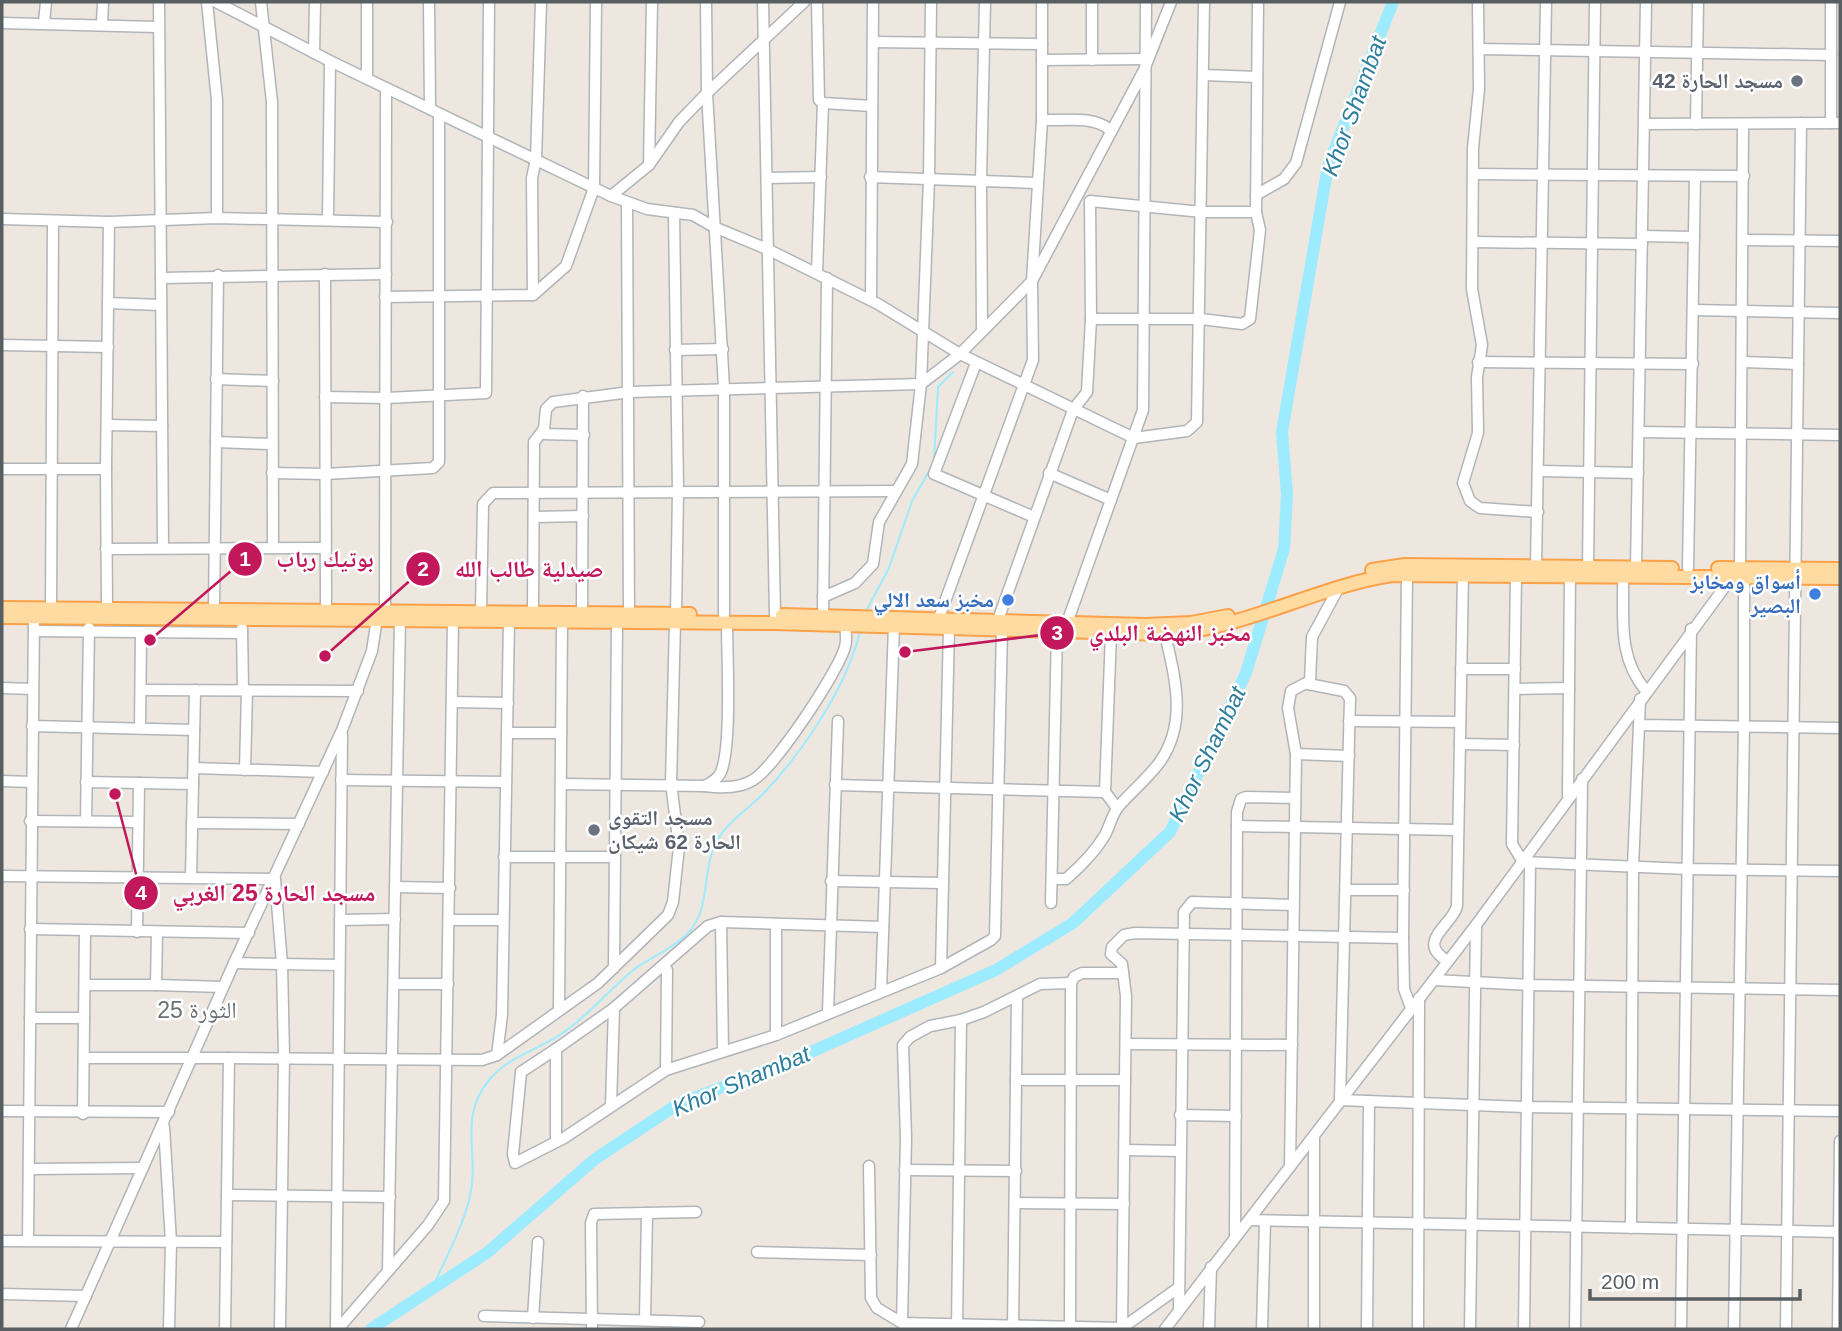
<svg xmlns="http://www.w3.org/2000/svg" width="1842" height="1331" viewBox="0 0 1842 1331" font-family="Arial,'Noto Naskh Arabic',sans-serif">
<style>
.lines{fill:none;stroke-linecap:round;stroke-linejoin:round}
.stream{stroke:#9debff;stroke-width:2}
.river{stroke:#9debff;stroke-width:12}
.minor-casing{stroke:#b1b5b9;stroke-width:13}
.major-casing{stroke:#fca149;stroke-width:16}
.minor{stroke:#fff;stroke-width:10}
.major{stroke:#ffdba2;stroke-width:12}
.worship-dot{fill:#6b7280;stroke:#fff;stroke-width:2.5}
.shop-dot{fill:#3f7fe0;stroke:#fff;stroke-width:2.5}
.labels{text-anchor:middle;stroke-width:5;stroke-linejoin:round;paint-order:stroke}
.worship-label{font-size:21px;font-weight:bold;fill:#5b616d;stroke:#fff;text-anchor:end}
.shop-label{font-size:21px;font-weight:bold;fill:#366cbe;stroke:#fff;text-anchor:end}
.water-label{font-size:23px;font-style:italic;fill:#2e7d9c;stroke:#fff}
.neighbourhood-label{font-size:23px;fill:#697174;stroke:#fff}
.leader{fill:none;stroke:#c2185b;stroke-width:2.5}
.callout-dot{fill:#c2185b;stroke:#fff;stroke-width:2.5}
.mark-label{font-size:21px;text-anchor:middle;font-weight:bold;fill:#fff}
.callout-label{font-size:23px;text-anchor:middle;font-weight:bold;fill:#c2185b;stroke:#fff;stroke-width:5;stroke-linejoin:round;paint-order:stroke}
</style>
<rect width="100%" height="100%" fill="#ede7df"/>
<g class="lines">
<g class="stream">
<polyline points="934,461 938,387 953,372"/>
<polyline points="865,613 889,568 912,501 932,466"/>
<path d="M432,1289C445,1259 463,1227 470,1196C480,1153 457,1118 490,1079C508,1057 538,1050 561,1034C589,1016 610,988 636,968C652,957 671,949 685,936C713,911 700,870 718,839C728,822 749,808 763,794C803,752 846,688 860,632"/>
</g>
<polyline class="river" points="371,1329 488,1252 595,1159 678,1104 786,1063 996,970 1073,923 1170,832 1246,673 1284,549 1287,494 1282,432 1328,166 1393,2"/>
<defs>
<g id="minor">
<polyline points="159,2 163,548"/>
<polyline points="207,2 217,100 217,218"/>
<polyline points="216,2 330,61 611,196 647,209 693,215 714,227 767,249 878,304 960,354 1134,438 1187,431 1197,422 1204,2"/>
<polyline points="261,2 272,102 273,548"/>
<polyline points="429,2 430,109"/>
<polyline points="706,2 707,93 724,388 724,615"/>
<polyline points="763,2 775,615"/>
<polyline points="817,2 819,100 823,103 872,106"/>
<polyline points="1478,2 1479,89 1473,148 1472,289 1482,345 1477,377 1478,433 1463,483 1470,501 1480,508 1538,512"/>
<polyline points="2,23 157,27"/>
<polyline points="44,23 46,2"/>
<polyline points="102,23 103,2"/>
<polyline points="873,42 1042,44"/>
<polyline points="1480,49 1831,55"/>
<polyline points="314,53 315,2"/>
<polyline points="1042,60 1145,59"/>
<polyline points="1092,60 1092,2"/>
<polyline points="1203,75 1257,77"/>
<polyline points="367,79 367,2"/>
<path d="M1042,120C1063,121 1094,115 1110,130"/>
<polyline points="1831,123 1831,2"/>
<polyline points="1645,124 1840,123"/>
<polyline points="1696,124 1698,2"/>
<polyline points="649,165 652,2"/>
<polyline points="1473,174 1744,176"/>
<polyline points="870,177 1037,183"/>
<polyline points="767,178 821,177"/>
<polyline points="1256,195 1284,179 1296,163 1340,2"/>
<polyline points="611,196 649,165 679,122 707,93 804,2"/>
<polyline points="627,203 629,613"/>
<polyline points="674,213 678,491 676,614"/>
<polyline points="2,219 109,222 217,218 387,222"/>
<polyline points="328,220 330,61"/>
<polyline points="1642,236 1694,237"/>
<polyline points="1744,240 1840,241"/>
<polyline points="1473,242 1642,244"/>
<polyline points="817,273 823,103"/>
<polyline points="325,274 326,609"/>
<polyline points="161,278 386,274"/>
<polyline points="533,295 532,178 536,159 541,2"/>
<polyline points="385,297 533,295 566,266 594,188 596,2"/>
<polyline points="871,300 873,2"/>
<polyline points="108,303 160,305"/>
<polyline points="1693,310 1840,313"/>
<polyline points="1091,319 1201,319 1242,324 1250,319 1260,230 1256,212 1258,2"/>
<polyline points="982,330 981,179 985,2"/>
<polyline points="2,345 108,347"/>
<polyline points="675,350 723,349"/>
<polyline points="1478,362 1693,364"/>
<polyline points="1743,362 1798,364"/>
<polyline points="976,363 934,474 1034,517"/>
<polyline points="216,379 273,381"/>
<polyline points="325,397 387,398 486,393 489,2"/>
<polyline points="107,425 162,426"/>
<polyline points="1639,432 1840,435"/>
<polyline points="541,434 584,435"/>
<polyline points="216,442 271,444"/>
<polyline points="2,469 106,469 107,608"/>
<polyline points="106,469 109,222"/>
<polyline points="1540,471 1638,473"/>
<polyline points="272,473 325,474 433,468 439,462 439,115"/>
<polyline points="1049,473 1111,500"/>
<polyline points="535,517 583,516"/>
<polyline points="106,549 325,548"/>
<polyline points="1536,566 1546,2"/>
<polyline points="1588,567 1595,2"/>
<polyline points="1636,567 1646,2"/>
<polyline points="1688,568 1695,177"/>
<polyline points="1740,568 1743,124"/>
<polyline points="1407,574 1403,938 1404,989 1411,1008"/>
<polyline points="1516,575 1512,844 1523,862 1688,869 1840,871"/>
<path d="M1623,576C1624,619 1617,656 1646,691"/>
<polyline points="823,597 855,583 873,564 879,522 912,464 921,384 960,354 1032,281 1144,70 1171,2"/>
<polyline points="51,608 53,221"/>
<polyline points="214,608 218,275"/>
<polyline points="385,610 386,88"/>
<polyline points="481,611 483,504 493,493 896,491"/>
<polyline points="533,612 534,442 544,429 546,409 553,402 630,392 921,384 929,179 931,2"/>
<polyline points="582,612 583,396"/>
<polyline points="823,615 827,278"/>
<polyline points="939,618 1033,360 1032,281 1042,120 1042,2"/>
<polyline points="998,620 1073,410 1087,392 1091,319 1090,201 1202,212 1256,212"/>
<polyline points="1067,623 1143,410 1146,2"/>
<polyline points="242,628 243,690"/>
<polyline points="34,631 242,633"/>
<polyline points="1111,633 1105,792 1117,808"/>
<polyline points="1461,669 1515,669"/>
<polyline points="1308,684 1344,691 1350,698 1340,1100 1525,1107 1840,1111"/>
<polyline points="2,688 33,689"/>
<polyline points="1515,689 1569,688"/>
<polyline points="141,690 358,691"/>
<polyline points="1640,699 1639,725 1840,728"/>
<polyline points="452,702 508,703"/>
<polyline points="1349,721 1460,722"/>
<polyline points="32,726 194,730"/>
<polyline points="140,728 141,632"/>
<polyline points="508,733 561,733"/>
<polyline points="1460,744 1514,745"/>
<polyline points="1296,754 1349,756"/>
<polyline points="194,768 323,772"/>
<polyline points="245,770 247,690"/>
<polyline points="341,780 506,782"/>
<polyline points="2,781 31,782"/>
<polyline points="86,782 193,784"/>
<path d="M563,784L705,786C712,782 718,779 721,772C732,745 727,656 727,623"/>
<polyline points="835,785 1105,792"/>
<path d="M705,786C720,788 739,789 753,780C775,767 838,672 845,647C847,640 846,632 845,625"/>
<polyline points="1568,795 1570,575"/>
<polyline points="30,821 138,822"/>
<polyline points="86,821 89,628"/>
<polyline points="192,823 299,824"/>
<polyline points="1237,826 1456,830"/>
<polyline points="504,857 614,857"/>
<polyline points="2,876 275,879 282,964 284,1056 280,1329"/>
<polyline points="191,877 195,690"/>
<path d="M1053,879H1066C1081,866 1095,852 1105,835C1110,826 1112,814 1119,806C1132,791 1147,779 1159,763C1188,723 1175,678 1165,634"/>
<polyline points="831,881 942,883"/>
<polyline points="395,887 450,888"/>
<polyline points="1347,890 1404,890"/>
<polyline points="1051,903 1057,631"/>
<polyline points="340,920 395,919"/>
<polyline points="449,920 503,920"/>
<polyline points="721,922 723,1051"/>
<polyline points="30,929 249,933"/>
<polyline points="137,932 139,783"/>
<polyline points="157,932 156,985 223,987"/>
<path d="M1448,961C1414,942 1453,925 1457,906L1463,574"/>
<polyline points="234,963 339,965"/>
<polyline points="661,967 708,926 721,922 883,927"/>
<polyline points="614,968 617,622"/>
<polyline points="941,968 949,628"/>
<polyline points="1434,980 1529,985 1840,990"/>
<polyline points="395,984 448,984"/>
<polyline points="85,985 156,985"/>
<polyline points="881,991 894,626"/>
<polyline points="559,1009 562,622"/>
<polyline points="828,1013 838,721"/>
<polyline points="30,1018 84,1018"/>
<polyline points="776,1035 776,924"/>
<polyline points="1126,1044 1292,1045"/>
<polyline points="556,1049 521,1072 513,1154 515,1163 564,1138 666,1070 776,1035 941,968 991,940 995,936 1002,629"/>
<polyline points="497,1055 598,983 668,915 673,902 679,847 671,783 675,622"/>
<polyline points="84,1058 229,1058 225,1329"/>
<polyline points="229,1058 482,1060 497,1055 502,1015 509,621"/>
<polyline points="1016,1080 1125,1080"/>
<polyline points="611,1106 614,1008 661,967 667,970 666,1070"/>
<polyline points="2,1111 169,1112"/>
<polyline points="83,1114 85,931"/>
<polyline points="1180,1115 1236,1116"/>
<polyline points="164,1127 171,1242 169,1329"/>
<polyline points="556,1142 556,1049 614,1008"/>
<polyline points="1125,1150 1180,1151"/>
<polyline points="869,1166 871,1298 877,1308 902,1323 1122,1328 1178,1288"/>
<polyline points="1290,1167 1296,754 1288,708 1291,691 1310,681 1312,637 1339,587"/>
<polyline points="30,1169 143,1168"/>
<polyline points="905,1170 1016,1171"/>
<polyline points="227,1195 390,1197"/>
<polyline points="1015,1203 1124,1204"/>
<polyline points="1249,1220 1840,1232"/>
<polyline points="1631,1228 1633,867 1639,725"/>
<polyline points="1235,1236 1237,812 1241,799 1246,797 1295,798"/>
<polyline points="28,1240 34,617"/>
<polyline points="2,1241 226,1242"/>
<polyline points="757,1252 871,1255"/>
<polyline points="388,1271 400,619"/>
<polyline points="2,1294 86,1296"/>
<polyline points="1179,1309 1184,912 1192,902 1293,905"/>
<polyline points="484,1316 699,1322"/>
<polyline points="533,1318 538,1242"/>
<polyline points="645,1320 647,1213"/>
<polyline points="902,1323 906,1138 903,1045 910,1037 930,1026 961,1020 984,1012 1040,984 1071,983"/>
<polyline points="71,1329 234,963 342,730 372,651 377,618"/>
<polyline points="336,1329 342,735"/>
<polyline points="338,1329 428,1225 444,1201 453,620"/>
<polyline points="592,1329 591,1223 594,1214 696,1212"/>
<polyline points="957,1329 961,1020"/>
<polyline points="1013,1329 1017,997"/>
<polyline points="1070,1329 1071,983 1074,977 1082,973 1123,973"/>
<polyline points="1122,1329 1126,996 1122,964 1111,954 1112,947 1124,935 1135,933 1403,938"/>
<polyline points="1165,1329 1476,925 1732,577"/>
<polyline points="1209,1329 1211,1267"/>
<polyline points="1262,1329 1265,1221"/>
<polyline points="1314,1329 1314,1137"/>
<polyline points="1367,1329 1369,1101"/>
<polyline points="1418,1329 1419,998"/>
<polyline points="1470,1329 1476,926"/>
<polyline points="1524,1329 1530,863"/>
<polyline points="1575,1329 1582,779"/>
<polyline points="1681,1329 1691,629"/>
<polyline points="1734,1329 1744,726 1744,577"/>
<polyline points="1786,1329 1801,123"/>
<polyline points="1838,1329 1840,1141"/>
</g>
<g id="major">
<polyline points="1718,568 1840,569"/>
<polyline points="1372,570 1405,565 1672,568"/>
<polyline points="2,608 690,614"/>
<polyline points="782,615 1146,625 1191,623 1228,616"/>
<path d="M2,617L773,623L1165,634C1243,630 1314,587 1392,575L1840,578"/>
</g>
</defs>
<use href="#minor" class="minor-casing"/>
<use href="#major" class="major-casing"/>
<use href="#minor" class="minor"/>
<use href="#major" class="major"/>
</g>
<g class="worship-dot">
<circle cx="1797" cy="81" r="7"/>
<circle cx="594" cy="830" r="7"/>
</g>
<g class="shop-dot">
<circle cx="1815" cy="594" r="7"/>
<circle cx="1008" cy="600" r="7"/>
</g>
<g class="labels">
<g class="worship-label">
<text x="1783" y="88">مسجد الحارة 42</text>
<text x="608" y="825" text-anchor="start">مسجد التقوى<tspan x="608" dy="24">الحارة 62 شيكان</tspan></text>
</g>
<g class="shop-label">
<text x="1801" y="589">أسواق ومخابز<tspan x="1801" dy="24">البصير</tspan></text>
<text x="994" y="607">مخبز سعد الالي</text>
</g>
<g class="water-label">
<text transform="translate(1354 106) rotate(-70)" y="8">Khor Shambat</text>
<text transform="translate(1207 754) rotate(-64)" y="8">Khor Shambat</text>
<text transform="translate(741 1081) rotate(-23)" y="8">Khor Shambat</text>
</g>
<g class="neighbourhood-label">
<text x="197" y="1018">الثورة 25</text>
</g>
</g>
<path class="leader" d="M150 640L245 559M325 656L423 569M905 652L1057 633M115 794L141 893"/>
<g class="callout-dot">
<circle cx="150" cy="640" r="7"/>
<circle cx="325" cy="656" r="7"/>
<circle cx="905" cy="652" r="7"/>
<circle cx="115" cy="794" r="7"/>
<circle cx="245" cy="559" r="18"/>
<circle cx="423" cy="569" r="18"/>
<circle cx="1057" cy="633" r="18"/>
<circle cx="141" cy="893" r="18"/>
</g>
<g class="mark-label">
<text x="245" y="566">1</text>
<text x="423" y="576">2</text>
<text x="1057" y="640">3</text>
<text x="141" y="900">4</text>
</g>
<g class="callout-label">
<text x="325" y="567">بوتيك رباب</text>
<text x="529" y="577">صيدلية طالب الله</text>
<text x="1170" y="641">مخبز النهضة البلدي</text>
<text x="274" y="901">مسجد الحارة 25 الغربي</text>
</g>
<rect width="1842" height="1331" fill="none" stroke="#585f62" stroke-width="7"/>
<path d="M1590 1289v10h210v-10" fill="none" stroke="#585f62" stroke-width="3.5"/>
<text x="1601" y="1289" font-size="21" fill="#585f62" stroke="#ffffff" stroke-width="5" paint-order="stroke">200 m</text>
</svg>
